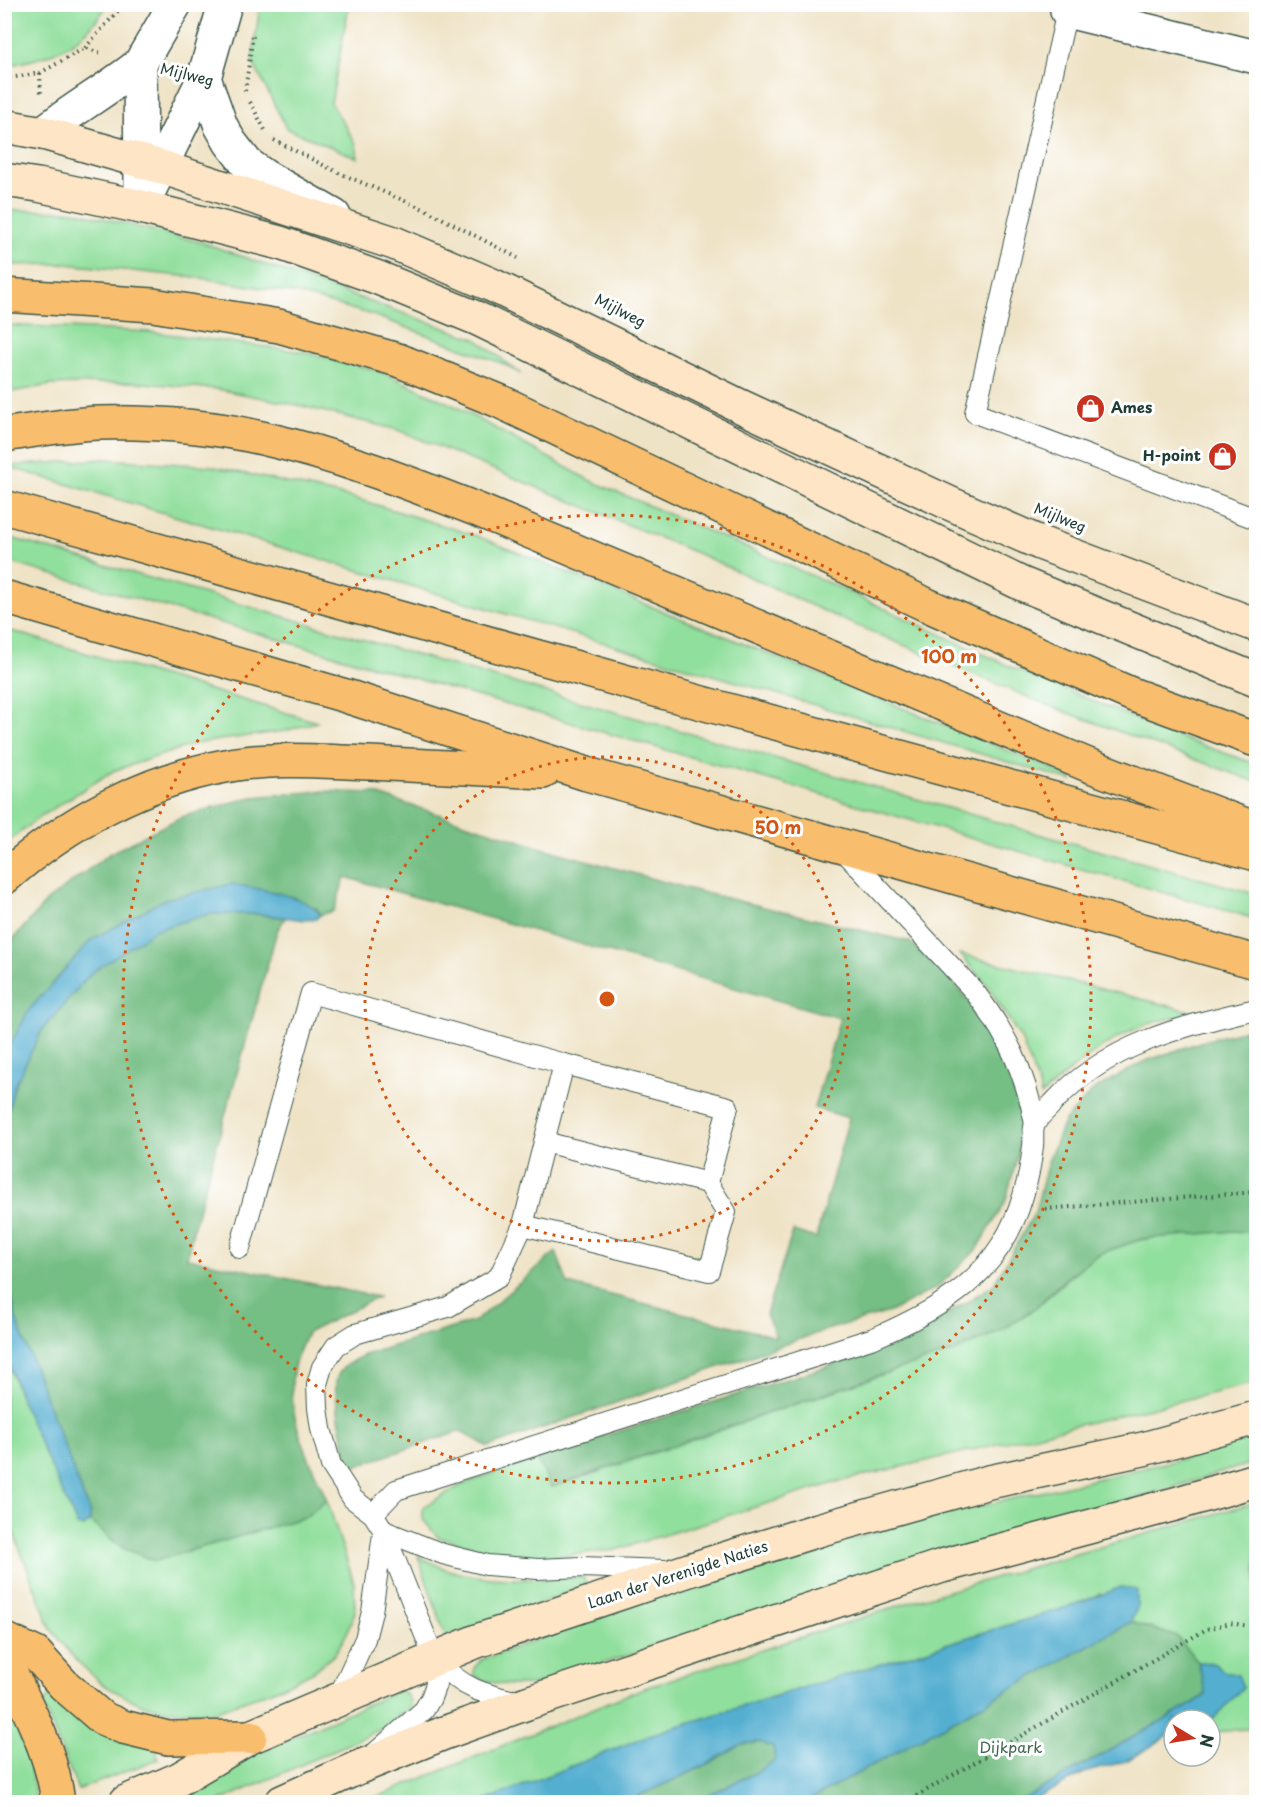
<svg xmlns="http://www.w3.org/2000/svg" width="1261" height="1807" viewBox="0 0 1261 1807" font-family="'Playpen Sans',sans-serif">
<style>
.green{fill:#91df9d;stroke:#588e68;stroke-width:1.5}
.forest{fill:#74be84;stroke:#4a7e5c;stroke-width:1.5}
.water{fill:#52aed0;stroke:#387682;stroke-width:1.5}
.lines{fill:none;stroke-linecap:round;stroke-linejoin:round}
.service-casing{stroke:#3e564a;stroke-width:22}
.minor-casing{stroke:#3e564a;stroke-width:36}
.secondary-casing{stroke:#3e564a;stroke-width:36}
.motorway-casing{stroke:#3e564a;stroke-width:36}
.path{stroke:#3e564a;stroke-width:4;stroke-dasharray:1.5 4.5;stroke-linecap:butt}
.service{stroke:#fff;stroke-width:20}
.minor{stroke:#fff;stroke-width:33}
.secondary{stroke:#fde5c5;stroke-width:33}
.motorway{stroke:#f9be6d;stroke-width:33}
.ring{fill:none;stroke:#d45610;stroke-width:3;stroke-dasharray:3 6}
.labels{text-anchor:middle;stroke-width:6;stroke-linejoin:round;paint-order:stroke}
.street-label{font-size:15px;fill:#1f3d34;stroke:#fff}
.poi-label{font-size:15px;font-weight:bold;fill:#1f3d34;stroke:#fff;text-anchor:start}
.park-label{font-size:15px;fill:#3c664e;stroke:#fff}
.centre{fill:#d45610;stroke:#fff;stroke-width:3}
.ring-label{font-size:18px;text-anchor:middle;font-weight:bold;fill:#d45610;stroke:#fff;stroke-width:6;stroke-linejoin:round;paint-order:stroke}
</style>
<rect width="100%" height="100%" fill="#fff"/>
<filter id="ink" filterUnits="userSpaceOnUse"><feTurbulence type="fractalNoise" baseFrequency=".0167" numOctaves="2"/><feDisplacementMap in="SourceGraphic" scale="12" xChannelSelector="R" yChannelSelector="G"/><feConvolveMatrix kernelMatrix="1 2 1 2 8 2 1 2 1" color-interpolation-filters="sRGB"/></filter>
<filter id="wash" filterUnits="userSpaceOnUse"><feTurbulence type="fractalNoise" baseFrequency=".008" numOctaves="4" result="noise"/><feDisplacementMap in="SourceGraphic" scale="24" xChannelSelector="R" yChannelSelector="G"/><feGaussianBlur stdDeviation="1.35" result="paint"/><feColorMatrix in="noise" values="0 0 0 0 0 0 0 0 0 0 0 0 0 0 0 0 0 1.4 0 .05"/><feComposite in="paint" operator="in"/></filter>
<g filter="url(#wash)">
<rect width="100%" height="100%" fill="#efe3c6"/>
<g class="green">
<path d="M4,5L5,4L107,5C80,49 53,56 5,66Z"/>
<polygon points="260,5 349,5 331,103 356,144 358,158 287,129 252,61"/>
<polygon points="4,210 74,211 204,243 476,339 521,374 504,364 373,315 298,294 201,278 65,264 5,265"/>
<polygon points="5,325 152,332 305,352 382,372 455,406 589,480 829,583 1009,666 1187,740 1256,764 1256,782 1047,705 841,619 706,557 398,430 302,406 217,389 130,382 51,385 5,393"/>
<polygon points="105,459 211,466 354,498 477,536 1073,777 1072,781 5,466"/>
<polygon points="4,536 1035,833 1256,894 1256,919 5,561"/>
<polygon points="5,629 317,722 285,731 198,743 113,771 41,816 5,844"/>
<path d="M960,954L1198,1013C1182,1017 1164,1019 1148,1024C1110,1037 1070,1069 1041,1096L1040,1089L1021,1039L988,986Z"/>
<path d="M1233,1231L1256,1233V1383L841,1481L615,1550L550,1557L487,1550L438,1537L423,1520V1507L461,1485L536,1457L552,1487L583,1477L901,1368C948,1354 996,1339 1035,1308C1057,1291 1074,1269 1098,1255C1137,1233 1190,1235 1233,1231Z"/>
<polygon points="4,1354 26,1412 84,1527 90,1521 121,1547 155,1561 305,1517 327,1500 354,1583 355,1612 347,1633 335,1654 314,1671 282,1687 214,1712 168,1710 140,1704 103,1685 76,1660 51,1629 5,1511"/>
<path d="M1256,1437V1462L839,1589L534,1685C513,1686 494,1685 474,1676V1668L481,1660L660,1595L899,1525L1186,1458Z"/>
<polygon points="1256,1502 1256,1728 1216,1732 1210,1730 1210,1721 1243,1687 1213,1663 1198,1662 1177,1637 1131,1622 1137,1608 1100,1594 1077,1604 652,1734 482,1802 365,1802 641,1689 907,1603"/>
<path d="M418,1556C428,1561 438,1566 448,1570C492,1583 538,1579 583,1577L588,1586L446,1638Z"/>
<path d="M400,1690C409,1695 410,1698 410,1708L379,1730L218,1802H146Z"/>
<polygon points="57,1694 156,1748 158,1759 78,1790 43,1704 49,1697"/>
<path d="M5,1702C19,1735 34,1766 35,1802H5Z"/>
</g>
<g class="forest">
<path d="M321,791L373,793L542,848L697,891L910,942L954,983L988,1025L1012,1067L1022,1115L1017,1159L1005,1203L978,1248L938,1287L890,1312L829,1329L488,1447L461,1431L350,1468C346,1449 330,1391 338,1375C343,1365 354,1360 364,1355L475,1321L556,1252L568,1284L776,1337L766,1314L793,1231L816,1238L849,1118L814,1108L840,1018L345,877L334,911L320,915L317,908L165,899L29,1010L5,1054V948L47,901L109,854L181,817L252,797Z"/>
<path d="M208,914H257L285,918L277,931L194,1226L187,1258L378,1297L307,1333C303,1344 296,1356 294,1367C284,1415 309,1457 327,1500L305,1517L155,1561L121,1547L90,1521V1514L16,1319L5,1266V1123L14,1087L42,1030L91,973L155,930Z"/>
<polygon points="1256,1027 1256,1233 1233,1231 1142,1239 1099,1254 1066,1278 1036,1307 1005,1328 954,1352 901,1368 551,1487 536,1457 890,1347 951,1312 993,1285 1035,1212 1048,1161 1064,1122 1093,1090 1143,1062 1200,1042"/>
<polygon points="1131,1622 1177,1637 1198,1662 1206,1694 1192,1704 1018,1802 806,1802"/>
<polygon points="760,1742 773,1747 776,1760 757,1772 693,1802 626,1802 706,1765 741,1744"/>
</g>
<g class="water">
<path d="M232,884C253,888 310,895 320,915L316,919L305,920L257,914H208L155,930L91,973L42,1030L14,1087L5,1123V1054L29,1010L91,940L165,899Z"/>
<polygon points="5,1266 16,1319 90,1514 90,1521 84,1527 77,1525 26,1412 5,1354"/>
<polygon points="1121,1587 1137,1590 1137,1608 1131,1622 806,1802 693,1802 757,1772 775,1760 773,1747 760,1742 741,1744 706,1765 626,1802 482,1802 652,1734 1077,1604"/>
<path d="M1198,1662L1213,1663L1225,1672L1238,1675L1243,1687C1236,1694 1218,1717 1212,1719C1205,1723 1184,1720 1174,1720V1733L1126,1761L1084,1773L1030,1802H1018L1192,1704L1206,1695Z"/>
</g>
</g>
<g filter="url(#ink)">
<g class="lines">
<defs>
<g id="service">
<polyline points="1067,11 975,413 1256,519"/>
<path d="M841,848L974,991C1007,1034 1025,1071 1035,1124"/>
<polyline points="544,1142 564,1064 728,1107 708,1183"/>
<polyline points="240,1248 311,993 564,1064"/>
<path d="M373,1514L396,1490L874,1338C944,1308 1001,1273 1023,1196C1028,1180 1031,1163 1033,1146C1034,1140 1032,1130 1035,1124C1038,1117 1048,1109 1053,1103C1106,1045 1182,1026 1256,1009"/>
<polyline points="384,1531 443,1554 487,1565 538,1569 582,1567 665,1570"/>
<path d="M434,1658C462,1689 483,1694 523,1703"/>
<polyline points="337,1700 365,1639 372,1612 383,1534"/>
<polyline points="375,1753 424,1710 431,1698 436,1684 434,1658 384,1531 373,1514 353,1499 331,1465 321,1429 318,1408 317,1384 322,1367 336,1346 355,1334 448,1307 499,1277 523,1225 544,1142 708,1183 726,1212 709,1271 523,1225"/>
</g>
<g id="minor">
<polyline points="1068,4 1067,11 1256,57"/>
<polyline points="204,78 221,126 230,142 247,164 264,176 334,216"/>
<path d="M43,133C74,108 109,89 140,64"/>
<polyline points="141,187 140,64 175,4"/>
<polyline points="141,207 204,78 225,4"/>
</g>
<g id="secondary">
<polyline points="4,126 43,133 161,167 394,243 492,285 738,405 949,503 1040,543 1256,625"/>
<polyline points="4,180 38,185 141,207 280,243 376,277 476,318 1022,584 1256,680"/>
<polyline points="126,1802 179,1779 250,1737 477,1641 689,1570 818,1530 989,1482 1143,1449 1256,1418"/>
<polyline points="282,1802 357,1768 444,1733 527,1703 942,1566 1175,1504 1256,1480"/>
</g>
<g id="motorway">
<polyline points="4,295 153,305 279,326 398,360 499,401 927,605 1131,694 1256,740"/>
<path d="M4,435C36,430 68,424 99,423C153,422 210,426 262,438C337,455 407,482 478,510L1088,765L1256,829"/>
<polyline points="4,507 702,703 1256,854"/>
<polyline points="4,597 346,696 587,774 1256,962"/>
<path d="M4,878C66,823 143,781 225,766C272,757 322,761 370,763C428,766 485,769 543,772"/>
<polyline points="4,1639 36,1654 64,1685 102,1718 123,1727 168,1738 250,1737"/>
<path d="M4,1659C26,1705 52,1751 58,1802"/>
</g>
</defs>
<use href="#service" class="service-casing"/>
<use href="#minor" class="minor-casing"/>
<use href="#secondary" class="secondary-casing"/>
<use href="#motorway" class="motorway-casing"/>
<g class="path">
<polyline points="85,48 124,4"/>
<polyline points="40,73 41,95"/>
<polyline points="4,79 40,73 85,48 101,53"/>
<polyline points="245,91 253,36"/>
<polyline points="250,102 265,130"/>
<polyline points="274,140 337,172 426,210 518,258"/>
<polyline points="1045,1209 1256,1192"/>
<polyline points="906,1802 1207,1629 1230,1623 1256,1627"/>
</g>
<use href="#service" class="service"/>
<use href="#minor" class="minor"/>
<use href="#secondary" class="secondary"/>
<use href="#motorway" class="motorway"/>
</g>
</g>
<g class="ring">
<circle cx="607" cy="999" r="242"/>
<circle cx="607" cy="999" r="484"/>
</g>
<defs>
<symbol id="shop-disc" viewBox="-11 -11 22 22"><circle r="9.5" fill="#c8321e" stroke="#fff"/><path d="M-5-2.5h2.3a2.7 3.5 0 0 1 5.4 0H5L5.5 6h-11ZM-1.5-2.5h3a1.5 2.3 0 0 0-3 0Z" fill="#fff"/></symbol>
</defs>
<g fill-rule="evenodd">
<use href="#shop-disc" x="1074" y="392" width="33" height="33"/>
<use href="#shop-disc" x="1206" y="440" width="33" height="33"/>
</g>
<g class="labels">
<g class="street-label">
<text transform="translate(187 75) rotate(14)" y="5">Mijlweg</text>
<text transform="translate(620 311) rotate(27)" y="5">Mijlweg</text>
<text transform="translate(1060 518) rotate(22)" y="5">Mijlweg</text>
<text transform="translate(678 1575) rotate(-18)" y="5">Laan der Verenigde Naties</text>
</g>
<g class="poi-label">
<text x="1111" y="413">Ames</text>
<text x="1201" y="461" text-anchor="end">H-point</text>
</g>
<g class="park-label">
<text x="1011" y="1753">Dijkpark</text>
</g>
</g>
<circle cx="607" cy="999" r="9" class="centre"/>
<g class="ring-label">
<text x="949" y="663">100 m</text>
<text x="778" y="834">50 m</text>
</g>
<rect width="1261" height="1807" fill="none" stroke="#fff" stroke-width="24"/>
<g transform="translate(1192 1738) rotate(101)"><circle r="28" fill="#ffffff" stroke="#a5b1ae" stroke-width="1.5"/>
<path d="M0-4.5L10 22L0 15L-10 22Z" fill="#c8321e"/>
<text y="-9" font-size="16" font-weight="bold" text-anchor="middle" fill="#1f3d34">N</text>
</g>
</svg>
